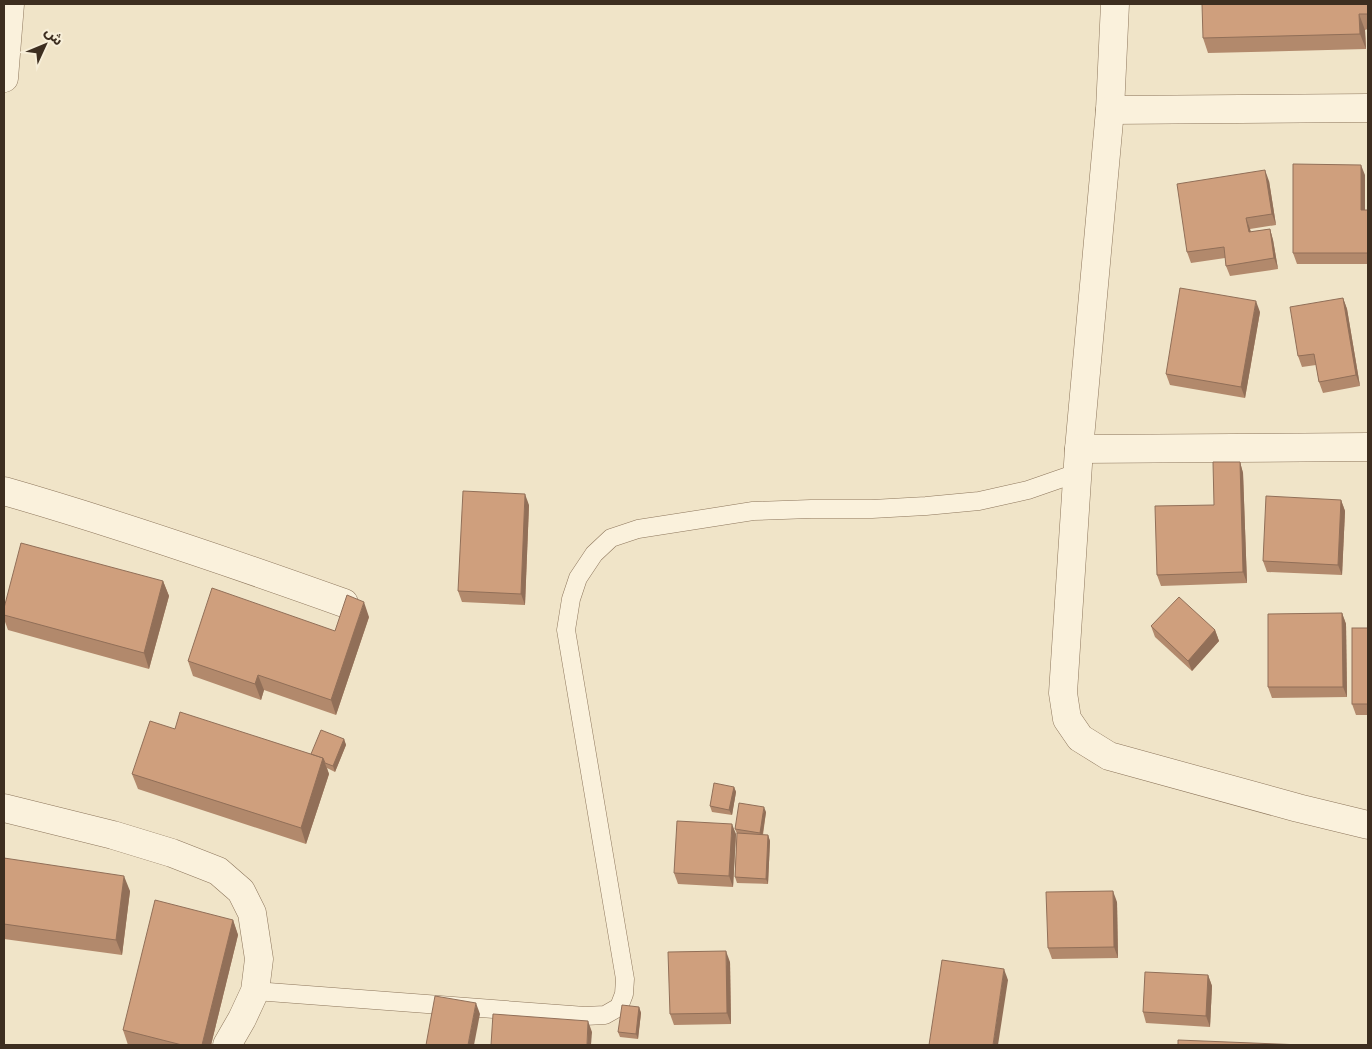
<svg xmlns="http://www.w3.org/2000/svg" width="1372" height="1049" viewBox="0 0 1372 1049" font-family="Lora,'Noto Sans Arabic',serif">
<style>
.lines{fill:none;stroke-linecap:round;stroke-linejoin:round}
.service-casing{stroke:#8d765c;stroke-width:19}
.minor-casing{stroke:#8d765c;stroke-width:29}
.service{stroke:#faf1dc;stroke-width:18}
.minor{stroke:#faf1dc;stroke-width:28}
.wall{fill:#b2896c}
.shaded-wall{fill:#916f58}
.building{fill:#cf9f7d;stroke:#916f58}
</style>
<rect width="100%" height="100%" fill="#f0e4c8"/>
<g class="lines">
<defs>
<polyline id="service" points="255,991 585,1016 605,1015 619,1007 624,994 625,979 566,630 571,599 578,578 594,554 611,538 638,529 753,511 811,509 872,509 926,506 979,501 1028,490 1077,473"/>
<g id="minor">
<polyline points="1115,4 1110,110 1079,449 1368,447"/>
<polyline points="4,78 10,4"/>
<polyline points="1110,110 1368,108"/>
<polyline points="1079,449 1063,693 1067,719 1080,738 1109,756 1298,808 1368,825"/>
<path d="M4,491C119,524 232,563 344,603"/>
<polyline points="4,808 113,835 172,853 218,871 241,891 252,913 259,959 255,991 242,1019 227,1045"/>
</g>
</defs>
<use href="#service" class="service-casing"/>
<use href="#minor" class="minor-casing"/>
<use href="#service" class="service"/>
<use href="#minor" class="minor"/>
</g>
<g class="wall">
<polygon points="1368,4 1368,29 1365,30 1366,49 1208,53 1203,38"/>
<polygon points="1365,175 1365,210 1368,210 1368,264 1297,264 1293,253"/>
<polygon points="1269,181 1276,225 1250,229 1251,232 1270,229 1273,240 1278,269 1230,276 1226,266 1225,258 1191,263 1187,252"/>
<polygon points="1343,298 1347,309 1360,386 1323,393 1319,382 1316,365 1302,367 1298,356"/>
<polygon points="1260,312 1245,398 1170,385 1166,374"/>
<polygon points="1240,462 1243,473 1247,583 1161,586 1157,575 1214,505"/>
<polygon points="1341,500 1345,511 1342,575 1267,572 1263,561"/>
<polygon points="529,505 525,605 462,602 458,591"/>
<polygon points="163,581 169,596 149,669 8,630 4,619 4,615"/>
<polygon points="1342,613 1346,624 1347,697 1272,698 1268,687"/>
<polygon points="369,617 336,715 264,690 261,700 193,676 188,661 335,631"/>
<polygon points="1151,626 1215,630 1219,641 1192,671 1155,637"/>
<polygon points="1368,628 1368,715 1356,715 1352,704"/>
<polygon points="175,729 311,754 344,739 346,745 335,772 327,768 329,774 306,844 138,789 132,774"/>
<polygon points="734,787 736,792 732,815 712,812 710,806"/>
<polygon points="766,812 763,835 768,835 770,841 768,884 737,883 735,877 737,834 735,829"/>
<polygon points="736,834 733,887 678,884 674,873"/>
<polygon points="4,858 130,891 122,955 4,939"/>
<polygon points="1117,902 1118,958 1052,959 1048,948"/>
<polygon points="233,920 238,935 211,1045 128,1045 123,1030"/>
<polygon points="730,962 731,1024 674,1025 670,1014"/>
<polygon points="1208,975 1212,986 1210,1027 1146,1023 1143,1012"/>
<polygon points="639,1007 641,1013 638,1039 620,1037 618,1032"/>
</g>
<g class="shaded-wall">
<polygon points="1359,14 1365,30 1366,49 1360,34"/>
<polygon points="1361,165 1365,175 1365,220 1361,210"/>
<polygon points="1265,170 1269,181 1276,225 1272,214"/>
<polygon points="1246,218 1250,229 1253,243 1249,232"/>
<polygon points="1270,229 1273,240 1278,269 1274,258"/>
<polygon points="1343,298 1347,309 1360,386 1356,375"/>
<polygon points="1256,301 1260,312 1245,398 1241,387"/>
<polygon points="1240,462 1243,473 1247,583 1243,572"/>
<polygon points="525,494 529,505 525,605 521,594"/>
<polygon points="1341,500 1345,511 1342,575 1338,565"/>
<polygon points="163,581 169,596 149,669 144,653"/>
<polygon points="364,602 369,617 336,715 331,700"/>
<polygon points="1342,613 1346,624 1347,697 1343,687"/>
<polygon points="1215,630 1219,641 1192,671 1188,661"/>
<polygon points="258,675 264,690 261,700 255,684"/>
<polygon points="344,739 346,745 335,772 333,766"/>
<polygon points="323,758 329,774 306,844 301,828"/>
<polygon points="734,787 736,792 732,815 729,810"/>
<polygon points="764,807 766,812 762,838 760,833"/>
<polygon points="732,824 736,834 733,887 729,876"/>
<polygon points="768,835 770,841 768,884 766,879"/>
<polygon points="124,876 130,891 122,955 116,940"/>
<polygon points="1113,891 1117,902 1118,958 1114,947"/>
<polygon points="233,920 238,935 211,1045 202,1045"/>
<polygon points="726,951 730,962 731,1024 727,1013"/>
<polygon points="1004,969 1008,980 998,1045 993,1045"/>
<polygon points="1208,975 1212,986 1210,1027 1206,1016"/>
<polygon points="476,1003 480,1014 474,1045 468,1045"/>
<polygon points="639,1007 641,1013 638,1039 636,1034"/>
<polygon points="588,1021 592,1032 591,1045 587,1045"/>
</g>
<g class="building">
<polygon points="1202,4 1368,4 1368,14 1359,14 1360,34 1203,38"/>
<polygon points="1293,164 1361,165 1361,210 1368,210 1368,253 1293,253"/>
<polygon points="1265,170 1272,214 1246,218 1249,232 1270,229 1274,258 1226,266 1224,247 1187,252 1177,184"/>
<polygon points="1180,288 1256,301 1241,387 1166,374"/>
<polygon points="1343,298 1356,375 1319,382 1314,354 1298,356 1290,307"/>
<polygon points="1213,462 1240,462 1243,572 1157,575 1155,506 1214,505"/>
<polygon points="463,491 525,494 521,594 458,591"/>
<polygon points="1266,496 1341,500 1338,565 1263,561"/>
<polygon points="21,543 163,581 144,653 4,615 4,608"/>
<polygon points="212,588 335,631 347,595 364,602 331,700 258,675 255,684 188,661"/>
<polygon points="1179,597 1215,630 1188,661 1151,626"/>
<polygon points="1342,613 1343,687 1268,687 1268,614"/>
<rect x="1352" y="628" width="16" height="76"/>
<polygon points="180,712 323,758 301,828 132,774 150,721 175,729"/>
<polygon points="321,730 344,739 333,766 325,763 323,758 311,754"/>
<polygon points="714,783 734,787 729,810 710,806"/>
<polygon points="739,803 764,807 760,833 735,829"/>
<polygon points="677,821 732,824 729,876 674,873"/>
<polygon points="737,833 768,835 766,879 735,877"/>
<polygon points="4,858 124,876 116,940 4,924"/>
<polygon points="1113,891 1114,947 1048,948 1046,892"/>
<polygon points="155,900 233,920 202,1045 182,1045 123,1030"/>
<polygon points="726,951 727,1013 670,1014 668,952"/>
<polygon points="942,960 1004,969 993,1045 929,1045"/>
<polygon points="1145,972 1208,975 1206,1016 1143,1012"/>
<polygon points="435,996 476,1003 468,1045 426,1045"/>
<polygon points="622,1005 639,1007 636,1034 618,1032"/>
<polygon points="493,1014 588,1021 587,1045 491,1045"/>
<polygon points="1178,1040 1302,1045 1178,1045"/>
</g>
<rect width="1372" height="1049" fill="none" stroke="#3d2e20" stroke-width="10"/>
<g transform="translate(45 45) rotate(46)" stroke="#f7eed8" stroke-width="4" paint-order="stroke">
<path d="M0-4L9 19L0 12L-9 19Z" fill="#3d2e20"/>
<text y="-8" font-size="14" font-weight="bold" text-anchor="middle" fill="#3d2e20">ش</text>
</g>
</svg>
